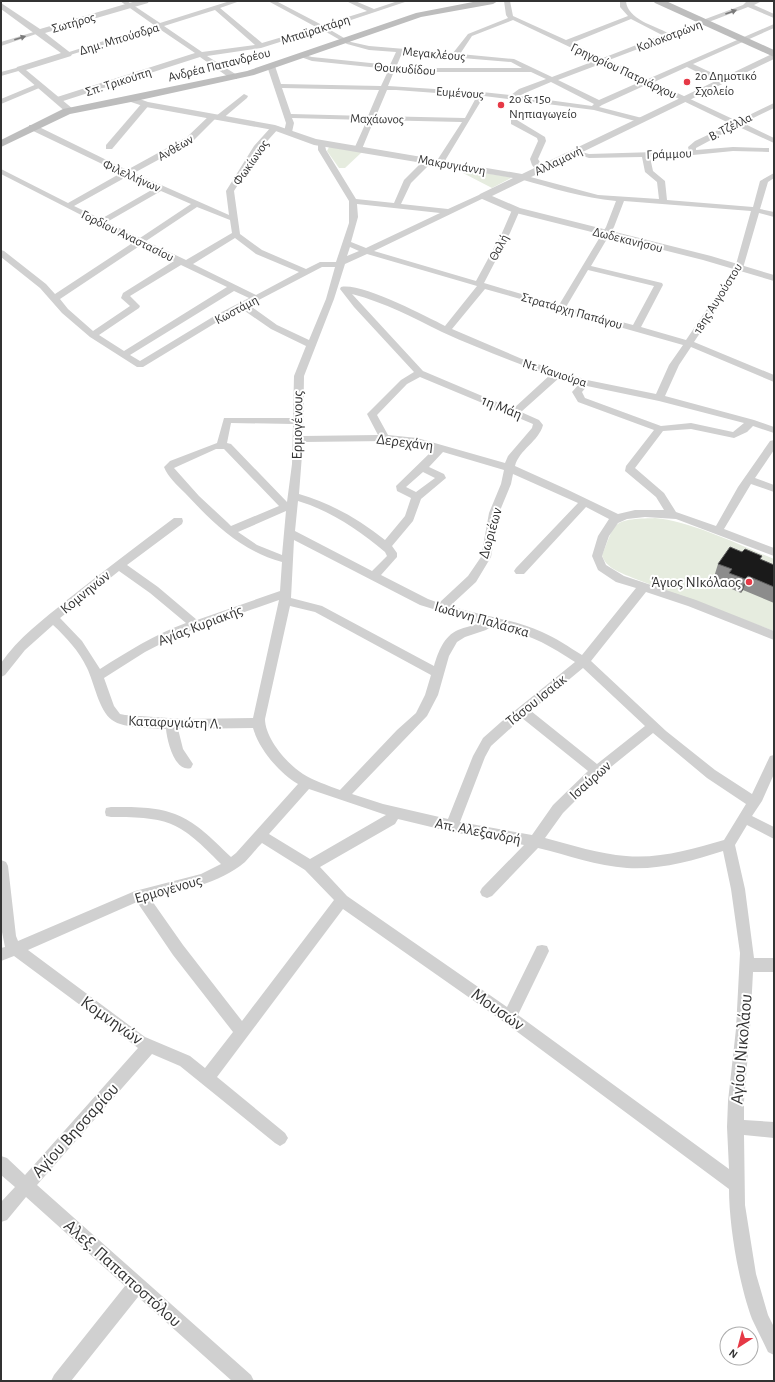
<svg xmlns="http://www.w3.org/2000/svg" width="775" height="1382" viewBox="0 0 775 1382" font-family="'Alegreya Sans',sans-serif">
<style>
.green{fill:#e6ecdf}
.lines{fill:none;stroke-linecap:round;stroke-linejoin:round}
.minor{fill:#d0d0d0;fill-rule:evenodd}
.tertiary{fill:#d0d0d0;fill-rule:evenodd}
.secondary{fill:#bdbdbd;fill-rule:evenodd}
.wall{fill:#8c8c8c}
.shaded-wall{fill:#5f5f5f}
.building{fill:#1a1a1a;stroke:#5f5f5f}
.oneway{fill:#7a7a7a}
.poi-dot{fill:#e63946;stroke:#fff;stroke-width:1.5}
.labels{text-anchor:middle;stroke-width:4;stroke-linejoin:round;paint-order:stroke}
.far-street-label{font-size:13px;fill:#333;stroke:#fff}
.far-poi-label{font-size:13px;fill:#333;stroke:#fff;text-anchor:start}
.street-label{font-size:15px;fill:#333;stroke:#fff}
.poi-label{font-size:15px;fill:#333;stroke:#fff;text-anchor:end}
.near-street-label{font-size:18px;fill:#333;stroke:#fff}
</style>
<rect width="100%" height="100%" fill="#fff"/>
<g class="green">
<polygon points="329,147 362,152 345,168 339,168 327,151"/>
<polygon points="465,170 510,177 511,178 492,188 463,173"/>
<path d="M655,518C691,521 739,545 774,559V631L633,578C622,573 605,568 602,555C606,546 609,536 613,529C620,517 643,519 655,518Z"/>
</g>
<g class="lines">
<g class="minor">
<path d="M120,1H127L160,23L230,1H240L220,8L262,43L316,27L268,1H276L322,25L367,11L346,1H355L374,9L398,1H408L327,28L351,42L369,46L453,53L468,34L508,18L506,15L504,1H510L513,16L566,40L628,16L620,7V1H626C627,19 655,26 668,33L743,5L746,2L762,1L754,5L774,14V18L748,7L609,60L648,79L774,24V28L693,64L725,79V83H719L687,67L654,82L737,121L774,103V108L743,123L774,138V143L737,126L696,148V150L733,147L766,148H769V152L733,151L693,155L650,157L653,171L665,181L667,200L753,207L760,181L774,173V178L768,182L760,209L774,212V217L759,213L743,268L694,342L774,375V382L691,347L679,365L665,396L754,420L774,427V433L753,426L747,432L734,438L691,429L663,431L635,468L664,493L676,512L716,526L738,487L770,441L774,440V450L755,478L774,485V492L751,484L724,529L774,548V556L676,519L645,517L627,519L618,523L609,536L602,556L606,565L624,576L696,600L774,631V640L688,606L646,592L591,661L666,731L715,770L752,794L770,756L774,755V774L762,801L752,816L774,827V839L747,825L735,845L745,889L754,958H774V972H753L750,1029L744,1101V1120L774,1122V1138L744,1135L745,1205L756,1274L768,1315L774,1327V1355L768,1352C763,1341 757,1330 752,1319C739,1284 729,1226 729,1189L504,1022L343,909L217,1077L285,1133L288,1138L285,1143L280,1146L275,1143L180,1066L152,1054L37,1185L251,1375L254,1381H232L138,1297L71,1381H51L54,1375L125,1286L26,1197L7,1220L1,1222V1202L15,1187L1,1175V1156L7,1158L25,1175L138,1048L14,956L1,961V948L5,947L1,927V860L6,862L8,866L16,936L18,941L135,891L201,874L221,864C180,822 170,817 111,817L106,816L105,812L106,808L111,807C174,806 187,813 231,857L236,853L298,784C279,773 259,749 253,728L178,729L183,749L193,764L191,768C175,773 167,741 166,729C152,728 124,729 112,720C99,711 94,682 87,668C79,651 66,637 53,625L25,650L5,675L1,677V663C18,638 44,619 67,600C102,572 138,545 174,518H182L183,521L182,524L127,565L158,587L197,620L280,591L282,562C241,551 213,523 185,493C177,485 168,477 164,467L170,461L217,443L224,418H293L294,376L306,346L271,329L242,309L222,319L143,367H137L90,337L62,313L40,288L1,257V250L4,251L46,284L55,294L134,242L1,174V169L68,203L121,173L29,129V125H35L127,170L187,137L210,115L216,116L244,94L248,96L247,98L221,120L215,119L193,141L134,173L229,215L226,191L254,146L272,126H278L279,128L260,149L234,191L240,234L262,250L306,269L320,262H336L349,223V201L318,150V141H324L326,150L356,199L394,203L404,180L426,158H432V162L411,183L401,204L448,209L481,194H484L488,196L374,251L476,281L502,233L512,210L513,208H519L520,210L510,233L484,283L559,305L606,227L616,201C583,198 552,188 520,179V175H523L598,195L659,199L657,182L645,172L642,157L589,158L570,152L574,150L589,154L689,151L688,147L695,141L731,124L648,84L602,105L599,107L642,118V122H639L594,110L484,96L443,164H440L436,162L462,122L374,120L362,149L358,151L354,149L367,120L292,118L294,123L292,132L288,134L284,132L286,123L267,66L269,65L275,66L281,84L381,86L389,69L312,61L298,56L301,54L312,57L390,65L396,52L369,50L347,44L321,29L261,48L207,56L237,75V79H231L200,57L60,102H54V98L195,53L158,28L70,55H66V53L154,25ZM215,10L255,45L202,52L164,26ZM631,19L662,35L603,58L572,43ZM513,20L597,60L552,77L514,59L460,54L472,36ZM402,53L511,62L522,68H425L397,65ZM603,63L642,81L599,100L558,80ZM395,69L425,72H531L546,79L519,89L511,95L482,92L388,86ZM551,82L594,104L592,106L519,96L525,93ZM282,88L379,90L368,116L291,114ZM387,90H396L477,96L465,118L376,116ZM128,176L155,188L101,219L74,206ZM161,191L191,204L140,238L107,222ZM624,201L751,211L735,268L686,340L641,327L663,285L662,283L591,266L614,227ZM357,204L440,213L366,248L351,242L358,217ZM197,207L230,220L232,233L186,260L146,241ZM235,238L256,254L299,272L256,295L193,264ZM141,245L174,261L123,293L121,298L130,306L93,331L68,309L60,299ZM350,247L359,251L347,256ZM367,254L477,286L445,326C426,316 360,282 341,287L340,289L354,307L414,372L401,380L367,414L378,435L303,436L304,376L334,299L345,264ZM181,265L227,287L124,351L99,335L139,308L140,306L130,296ZM322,267H335L326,299L309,340L277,325L249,305ZM588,270L654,286L633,325L566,307ZM485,289L683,345L669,365L656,394L587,380L522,359L452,329ZM234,291L249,298L216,315L140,361L130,355ZM352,294C386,303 412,317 442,332C477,348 514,362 550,375L513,409L423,371ZM420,377L533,424L532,428L508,456L505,463L417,438L388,435L377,415L407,384ZM559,378L579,384L572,392L578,402L654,430L626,466L625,471L656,497L664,510H635L618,514L566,489L515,466C519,450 539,441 543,425L539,420L521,412ZM587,386L659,401L744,423L733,432L691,423L661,426L585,398L582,392ZM231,423L293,424L292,464L287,502L231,444L227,443ZM388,441L417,444L434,449L396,486L397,491L411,498L405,516L385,540C359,519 330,503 299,494L303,442ZM216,449H224L279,506L231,526L227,522L199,496L174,468ZM443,452L504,470L501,484L489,513L481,557L468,576L439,603L428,599L381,575L397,557V553L392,546L413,521L421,499L446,478L444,474L429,467ZM423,472L435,478L416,492L406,487ZM513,474L578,503L516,568L514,571L516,574H524L586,507L609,519L598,536L592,556L598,570L616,582L636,588L582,655C569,647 556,638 542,632C513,619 481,616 450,606L476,582L491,557L499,513L511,484ZM298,501C331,511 359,530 385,552L387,556L372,571L295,531ZM286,511L282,555L257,545L238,532ZM294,540L420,605L479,623C473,626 465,627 458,630C444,636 438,652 434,666L322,606L291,598ZM119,571L150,593L186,623C155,634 127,652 100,669L82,641L60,618ZM279,600L253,718L183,719L125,715L120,714L114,706L104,678L145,652L178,635ZM290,606L315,612L431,675L425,695L416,713L397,730L340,790C327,785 314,781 303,774C287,764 265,738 265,719ZM492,626C528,634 545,642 575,662L501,722L483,738L473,756L448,819L383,804L352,794L427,716L438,695L449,656L457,642L465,637L486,630ZM583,668L645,726L597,764L531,711ZM522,718L588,771L553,805L532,835L460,822L485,757L491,746ZM653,733L707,778L746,804L724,840C692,849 660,859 626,856C599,854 572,845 545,838L563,813L601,775ZM309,789L386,815L310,859L269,834ZM398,819L452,832L524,845L482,888L480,892L482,896L487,898L492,896L538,848C568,855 597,866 627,868C660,870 692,861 723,851L731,889L740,953L736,1029L728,1101L727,1127L729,1169L518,1015L549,951L547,946L542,945L537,946L507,1007L347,896L320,867L395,824ZM262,843L305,870L334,900L242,1021L183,945L150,898C183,890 219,884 245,862C251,856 256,849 262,843ZM137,902L173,955L233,1032L205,1068L190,1056L145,1037L28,950Z"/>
<polygon points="37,31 42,32 1,46 1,42"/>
<polygon points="20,67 24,69 22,70 1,76 1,72"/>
<polygon points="37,84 40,84 44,86 1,104 1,99"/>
<polygon points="143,102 146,102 150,104 112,149 106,149 106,145"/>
<polygon points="511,120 517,120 545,137 546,141 538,159 544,169 543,171 537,171 532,165 530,159 538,141 537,138 511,124"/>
</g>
<g class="tertiary">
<polygon points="136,1 149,1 148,3 45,33 72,54 71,56 26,70 73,109 75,111 73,113 67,113 16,69 17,67 61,53 1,9 1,3 40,29"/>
<polygon points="774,53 774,59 492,196 520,208 711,256 774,275 774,281 703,260 512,212 480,198 479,196 480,194 513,178 314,145 273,130 146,107 128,101 126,99 131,96 148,102 275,125 316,139 522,174"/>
</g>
<g class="secondary">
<polygon points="478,1 498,1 493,4 421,17 254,75 131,102 70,114 1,147 1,140 63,109 247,71 416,13"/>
<polygon points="653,1 666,1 774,50 774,57 655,3"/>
</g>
</g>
<polygon class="wall" points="742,552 774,565 774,603 743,590 741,593 725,586 726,582 714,577 718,564"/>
<polygon class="shaded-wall" points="748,576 743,590 741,593 745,579"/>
<polygon class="building" points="730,547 742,552 745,549 762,556 760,559 774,565 774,587 748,576 745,579 729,573 732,569 718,564"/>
<defs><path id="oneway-solid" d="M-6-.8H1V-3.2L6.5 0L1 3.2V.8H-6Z"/></defs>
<g class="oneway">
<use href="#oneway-solid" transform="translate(731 12) rotate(-20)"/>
<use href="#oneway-solid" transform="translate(20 38) rotate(-17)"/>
</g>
<g class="poi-dot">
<circle cx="687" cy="82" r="4"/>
<circle cx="501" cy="105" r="4"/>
<circle cx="749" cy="582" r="4"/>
</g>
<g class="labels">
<g class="far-street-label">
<text transform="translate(73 22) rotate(-16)" y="5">Σωτήρος</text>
<text transform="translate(315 29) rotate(-18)" y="5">Μπαϊρακτάρη</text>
<text transform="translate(669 35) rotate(-21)" y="5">Κολοκοτρώνη</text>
<text transform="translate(119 38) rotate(-17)" y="5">Δημ. Μπούσδρα</text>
<text transform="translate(434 53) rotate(5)" y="5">Μεγακλέους</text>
<text transform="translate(219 64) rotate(-14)" y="5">Ανδρέα Παπανδρέου</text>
<text transform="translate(405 68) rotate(4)" y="5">Θουκυδίδου</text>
<text transform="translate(624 70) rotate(25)" y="5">Γρηγορίου Πατριάρχου</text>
<text transform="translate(118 81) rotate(-18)" y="5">Σπ. Τρικούπη</text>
<text transform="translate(460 92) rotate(4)" y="5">Ευμένους</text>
<text transform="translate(377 118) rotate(1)" y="5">Μαχάωνος</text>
<text transform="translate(730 126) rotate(-27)" y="5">Β. Τζέλλα</text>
<text transform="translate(175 147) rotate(-30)" y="5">Ανθέων</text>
<text transform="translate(669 153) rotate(-2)" y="5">Γράμμου</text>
<text transform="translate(558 160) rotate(-26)" y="5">Αλλαμανή</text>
<text transform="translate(250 162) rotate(-55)" y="5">Φωκίωνος</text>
<text transform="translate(452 164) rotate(10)" y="5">Μακρυγιάννη</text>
<text transform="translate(132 175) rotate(24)" y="5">Φιλελλήνων</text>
<text transform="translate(128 235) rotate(26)" y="5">Γορδίου Αναστασίου</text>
<text transform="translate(628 239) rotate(14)" y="5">Δωδεκανήσου</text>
<text transform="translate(498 247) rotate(-62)" y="5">Θαλή</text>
<text transform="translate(717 298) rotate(-58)" y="5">18ης Αυγούστου</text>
<text transform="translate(236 309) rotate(-28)" y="5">Κωστάμη</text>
<text transform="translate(572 310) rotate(16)" y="5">Στρατάρχη Παπάγου</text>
<text transform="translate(555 372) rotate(18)" y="5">Ντ. Κανιούρα</text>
</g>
<g class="far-poi-label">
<text x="695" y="80">2ο Δημοτικό<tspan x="695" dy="15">Σχολείο</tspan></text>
<text x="509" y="103">2ο &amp; 15ο<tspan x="509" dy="15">Νηπιαγωγείο</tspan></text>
</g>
<g class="street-label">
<text transform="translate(502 407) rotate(22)" y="5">1η Μάη</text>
<text transform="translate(297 425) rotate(-89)" y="5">Ερμογένους</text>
<text transform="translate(405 442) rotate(7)" y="5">Δερεχάνη</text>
<text transform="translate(490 533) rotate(-74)" y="5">Δωριέων</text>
<text transform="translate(85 592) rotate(-39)" y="5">Κομνηνών</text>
<text transform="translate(482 619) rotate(16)" y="5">Ιωάννη Παλάσκα</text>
<text transform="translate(200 625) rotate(-21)" y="5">Αγίας Κυριακής</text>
<text transform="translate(536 700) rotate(-39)" y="5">Τάσου Ισαάκ</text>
<text transform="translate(175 722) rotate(2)" y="5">Καταφυγιώτη Λ.</text>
<text transform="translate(590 780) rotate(-42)" y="5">Ισαύρων</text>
<text transform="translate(478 831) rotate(11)" y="5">Απ. Αλεξανδρή</text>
<text transform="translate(168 889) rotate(-16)" y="5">Ερμογένους</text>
</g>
<g class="poi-label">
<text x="741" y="587">Άγιος ΝΙκόλαος</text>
</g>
<g class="near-street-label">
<text transform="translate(498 1009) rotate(35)" y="6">Μουσών</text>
<text transform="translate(112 1020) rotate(35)" y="6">Κομνηνών</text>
<text transform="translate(741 1049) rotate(-85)" y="6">Αγίου Νικολάου</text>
<text transform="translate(75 1130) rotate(-48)" y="6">Αγίου Βησσαρίου</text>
<text transform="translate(123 1273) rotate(42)" y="6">Αλεξ. Παπαποστόλου</text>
</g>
</g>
<rect width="775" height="1382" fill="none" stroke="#333333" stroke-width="4"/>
<g transform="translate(739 1346) rotate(216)"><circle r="19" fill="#ffffff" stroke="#adadad"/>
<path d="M0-3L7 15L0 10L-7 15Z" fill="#e63946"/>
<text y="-6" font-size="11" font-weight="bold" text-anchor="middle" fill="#333333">N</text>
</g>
</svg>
